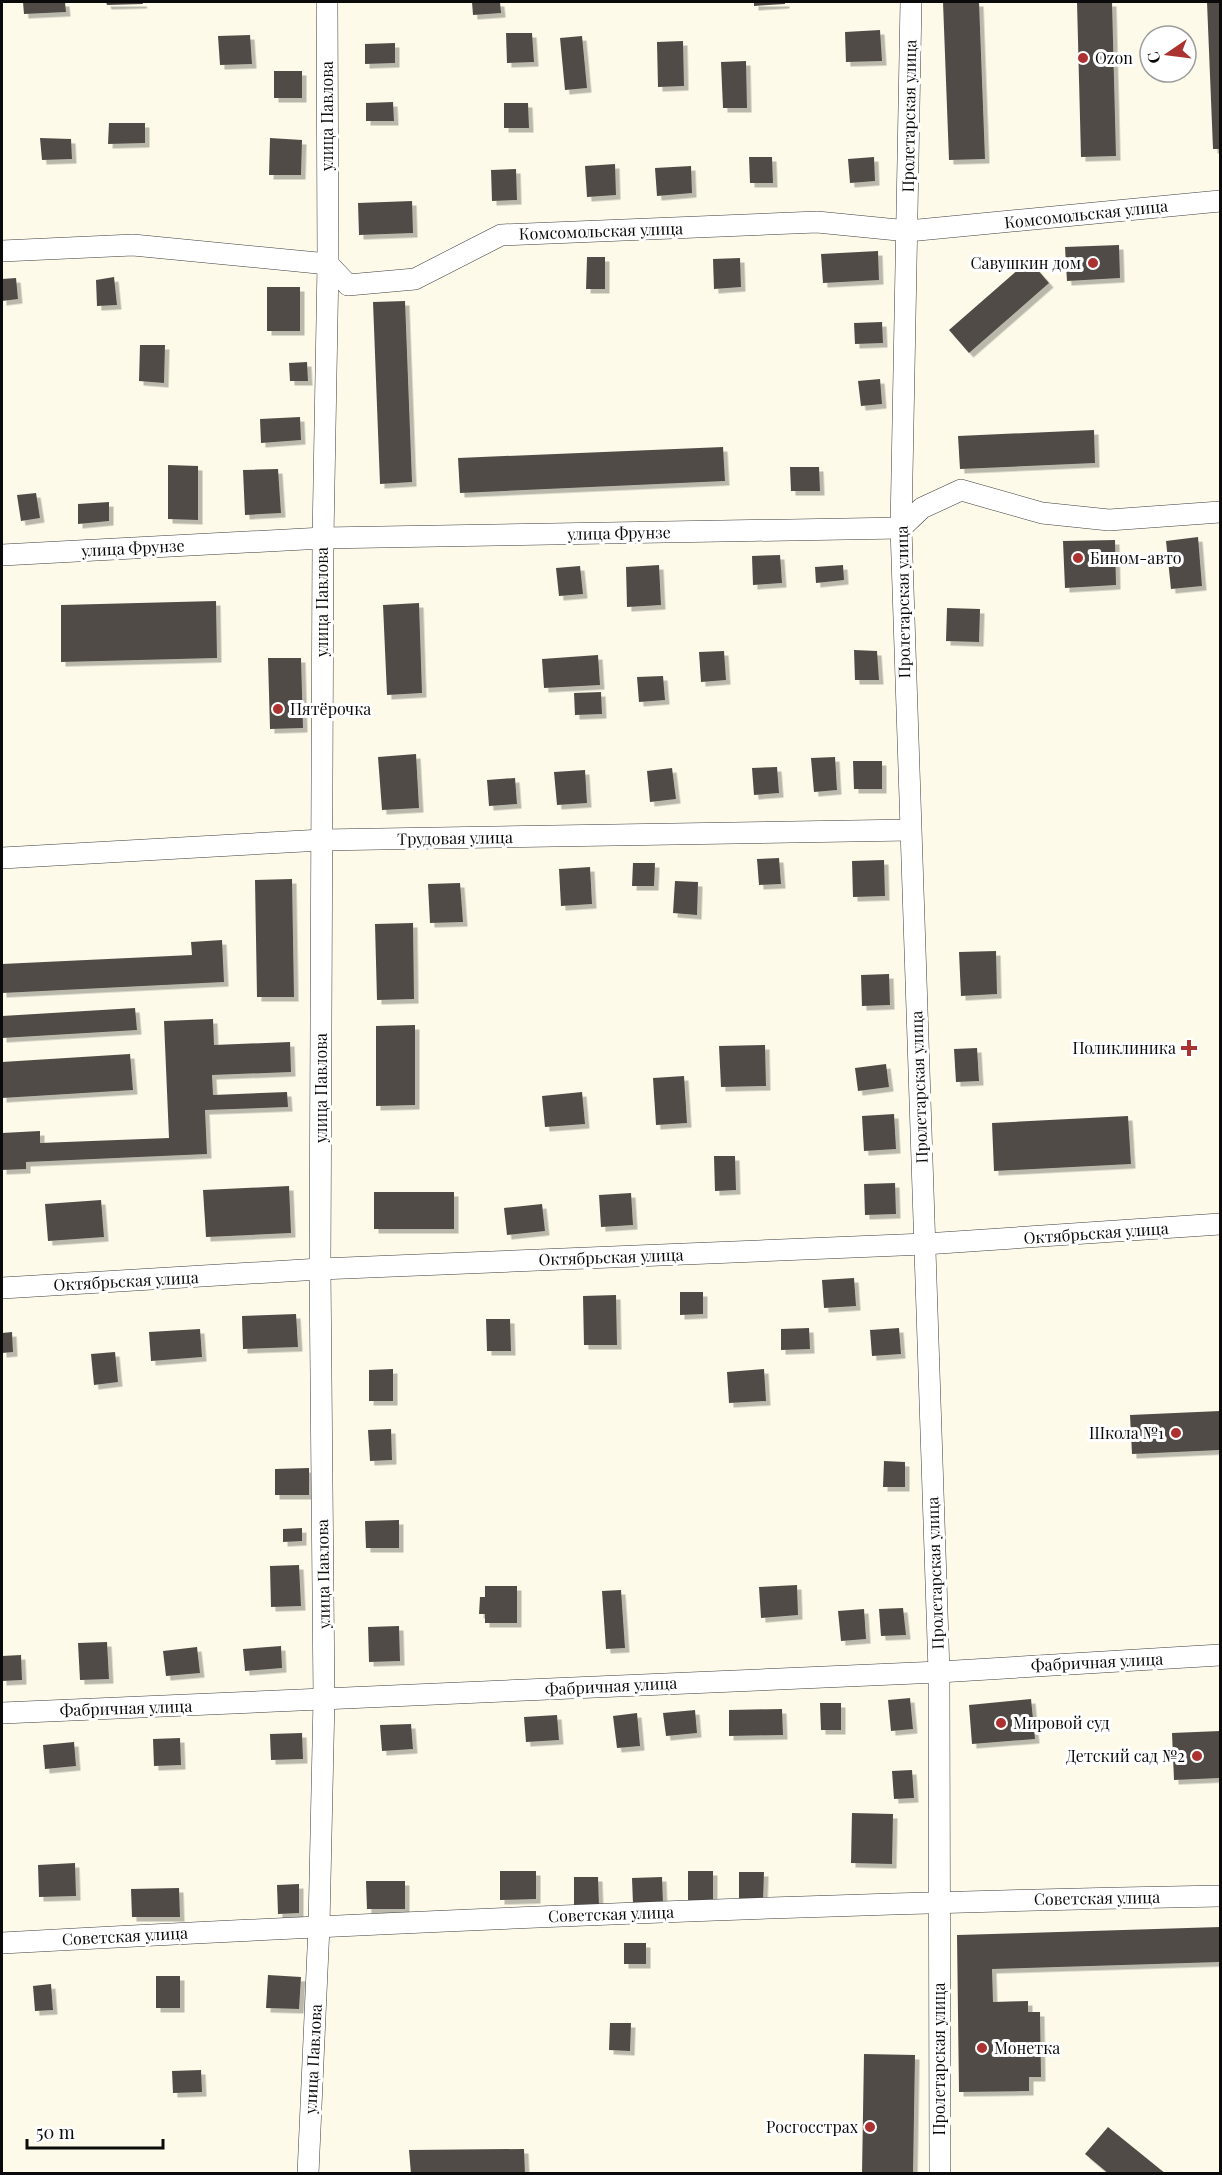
<svg xmlns="http://www.w3.org/2000/svg" width="1222" height="2175" viewBox="0 0 1222 2175" font-family="'Playfair Display',serif">
<style>
.building{fill:#514c47;filter:url(#shadow)}
.lines{fill:none;stroke-linecap:round;stroke-linejoin:round}
.minor-casing{stroke:#3d3d3d;stroke-width:22}
.minor{stroke:#fff;stroke-width:21}
.poi-dot{fill:#ab3230;stroke:#fff;stroke-width:2}
.labels{text-anchor:middle;stroke-width:6;stroke-linejoin:round;paint-order:stroke}
.poi-label{font-size:16px;fill:#0a0a0a;stroke:#fff;text-anchor:start}
.street-label{font-size:16px;fill:#0a0a0a;stroke:#fff}
</style>
<defs>
<filter id="shadow"><feDropShadow dx="4.5" dy="4.5" stdDeviation="0" flood-color="#0004"/></filter>
</defs>
<rect width="100%" height="100%" fill="#fdfae9"/>
<g class="building">
<polygon points="23,2 65,2 66,12 24,14"/>
<polygon points="106,2 142,2 143,4 107,5"/>
<polygon points="472,2 500,2 501,13 473,15"/>
<polygon points="754,2 785,2 785,4 754,6"/>
<polygon points="943,2 979,2 985,159 949,160"/>
<polygon points="1077,2 1112,2 1116,156 1081,157"/>
<polygon points="1207,2 1220,2 1220,149 1213,149"/>
<polygon points="880,30 882,61 846,62 845,32"/>
<polygon points="506,33 532,33 534,62 507,63"/>
<polygon points="250,35 252,64 220,65 218,36"/>
<polygon points="582,36 587,88 565,90 560,38"/>
<polygon points="683,41 684,86 658,87 657,42"/>
<polygon points="395,43 395,63 365,64 365,44"/>
<polygon points="746,61 747,108 723,108 721,62"/>
<rect x="274" y="71" width="28" height="27"/>
<polygon points="393,102 394,121 366,121 366,103"/>
<polygon points="504,103 528,103 529,128 504,128"/>
<polygon points="109,123 145,123 145,143 108,144"/>
<polygon points="40,138 71,139 72,159 42,160"/>
<polygon points="270,138 302,140 301,175 269,175"/>
<polygon points="749,157 772,157 773,183 750,183"/>
<polygon points="874,157 875,181 850,183 848,159"/>
<polygon points="615,164 616,195 587,197 585,166"/>
<polygon points="691,166 692,193 657,196 655,168"/>
<polygon points="516,169 517,200 492,201 491,170"/>
<polygon points="412,201 413,233 359,235 358,203"/>
<polygon points="1119,245 1120,278 1067,281 1065,247"/>
<polygon points="878,251 879,280 823,283 821,254"/>
<polygon points="587,257 605,257 605,289 586,289"/>
<polygon points="740,258 741,287 714,289 713,259"/>
<polygon points="1029,260 1049,283 969,353 949,330"/>
<polygon points="114,277 117,305 97,306 96,280"/>
<polygon points="16,278 18,299 2,301 2,279"/>
<rect x="267" y="287" width="33" height="44"/>
<polygon points="405,301 412,482 380,484 373,302"/>
<polygon points="882,322 883,343 855,344 854,323"/>
<polygon points="140,345 165,345 164,383 139,381"/>
<polygon points="307,362 308,381 290,381 289,363"/>
<polygon points="880,379 882,404 861,406 858,381"/>
<polygon points="300,417 301,440 261,443 260,419"/>
<polygon points="1094,430 1095,463 960,469 958,436"/>
<polygon points="723,447 725,481 460,493 458,458"/>
<polygon points="168,465 198,466 198,520 168,519"/>
<polygon points="790,467 819,467 820,491 791,491"/>
<polygon points="278,469 281,513 245,515 243,470"/>
<polygon points="36,493 40,518 21,521 17,495"/>
<polygon points="109,502 109,521 78,524 78,504"/>
<polygon points="1198,537 1202,586 1171,589 1166,541"/>
<polygon points="1115,540 1116,585 1065,588 1063,541"/>
<polygon points="780,555 782,583 753,585 752,556"/>
<polygon points="659,565 661,605 627,607 626,567"/>
<polygon points="843,565 844,580 816,583 815,567"/>
<polygon points="580,566 583,594 559,596 556,568"/>
<polygon points="216,601 217,658 61,662 61,605"/>
<polygon points="419,603 422,693 387,695 383,605"/>
<polygon points="947,608 980,609 979,642 946,641"/>
<polygon points="854,650 877,651 879,680 855,680"/>
<polygon points="724,651 726,680 701,682 699,652"/>
<polygon points="598,655 600,685 544,688 542,659"/>
<polygon points="268,658 301,658 303,728 270,729"/>
<polygon points="663,676 665,700 639,702 637,677"/>
<polygon points="601,692 602,714 575,715 574,693"/>
<polygon points="416,754 419,808 382,810 378,757"/>
<polygon points="835,757 837,790 814,792 811,758"/>
<polygon points="853,761 882,761 882,789 854,789"/>
<polygon points="777,767 779,793 754,795 752,768"/>
<polygon points="672,768 676,799 650,802 647,771"/>
<polygon points="585,770 587,803 557,805 554,772"/>
<polygon points="515,778 517,804 489,806 487,780"/>
<polygon points="779,858 781,884 759,885 757,859"/>
<polygon points="884,860 885,896 853,897 852,861"/>
<polygon points="633,863 655,863 654,886 632,886"/>
<polygon points="590,867 592,904 561,906 559,869"/>
<polygon points="292,879 294,997 257,997 255,880"/>
<polygon points="675,881 698,882 697,915 673,913"/>
<polygon points="460,883 463,922 430,923 428,884"/>
<polygon points="413,923 414,999 377,1000 375,924"/>
<polygon points="222,940 224,982 2,993 2,964 192,955 191,942"/>
<polygon points="996,951 997,994 961,996 959,952"/>
<polygon points="889,974 890,1005 862,1006 861,975"/>
<polygon points="135,1008 137,1030 2,1038 2,1016"/>
<polygon points="213,1019 214,1045 290,1042 291,1072 212,1075 213,1095 287,1092 288,1107 205,1110 207,1154 26,1162 26,1169 2,1170 2,1133 40,1131 40,1143 169,1138 164,1021"/>
<polygon points="415,1025 415,1105 376,1106 376,1026"/>
<polygon points="765,1045 766,1086 721,1087 719,1046"/>
<polygon points="977,1048 979,1081 956,1082 954,1049"/>
<polygon points="130,1054 133,1090 2,1098 2,1062"/>
<polygon points="886,1064 889,1087 858,1091 855,1068"/>
<polygon points="684,1076 687,1123 656,1125 653,1078"/>
<polygon points="582,1092 585,1124 545,1127 542,1096"/>
<polygon points="894,1114 896,1149 864,1151 862,1116"/>
<polygon points="1128,1116 1131,1164 994,1171 992,1123"/>
<polygon points="714,1156 735,1156 736,1190 715,1191"/>
<polygon points="895,1183 896,1214 865,1215 864,1184"/>
<polygon points="289,1186 291,1233 206,1237 203,1190"/>
<rect x="374" y="1192" width="80" height="37"/>
<polygon points="631,1193 633,1225 601,1227 599,1195"/>
<polygon points="101,1200 104,1237 48,1241 45,1204"/>
<polygon points="542,1204 545,1231 507,1235 504,1208"/>
<polygon points="854,1278 856,1306 824,1308 822,1280"/>
<polygon points="680,1292 703,1292 703,1314 680,1315"/>
<polygon points="616,1295 617,1345 584,1345 583,1296"/>
<polygon points="296,1314 298,1347 243,1349 242,1316"/>
<polygon points="486,1319 510,1319 511,1351 487,1351"/>
<polygon points="809,1328 810,1349 781,1350 781,1329"/>
<polygon points="899,1328 901,1354 872,1356 870,1330"/>
<polygon points="200,1329 202,1357 151,1361 149,1332"/>
<polygon points="12,1332 13,1352 2,1353 2,1333"/>
<polygon points="115,1352 118,1382 94,1385 91,1354"/>
<polygon points="393,1369 393,1401 369,1401 369,1370"/>
<polygon points="764,1369 766,1401 729,1403 727,1372"/>
<polygon points="1220,1411 1220,1450 1132,1454 1130,1415"/>
<polygon points="391,1429 392,1460 370,1461 368,1430"/>
<polygon points="884,1461 905,1462 905,1487 883,1487"/>
<polygon points="309,1468 309,1495 275,1495 275,1469"/>
<polygon points="399,1520 399,1548 366,1548 365,1521"/>
<polygon points="302,1528 302,1541 283,1542 283,1529"/>
<polygon points="299,1565 301,1606 271,1607 270,1566"/>
<polygon points="797,1585 798,1615 761,1618 759,1587"/>
<polygon points="485,1586 517,1586 517,1623 485,1623 485,1614 479,1614 480,1597 485,1597"/>
<polygon points="621,1590 625,1648 606,1649 602,1591"/>
<polygon points="903,1608 906,1635 881,1636 879,1609"/>
<polygon points="864,1609 866,1639 841,1641 838,1611"/>
<polygon points="399,1626 400,1661 369,1662 368,1627"/>
<polygon points="107,1642 109,1679 80,1680 78,1643"/>
<polygon points="281,1646 282,1668 245,1671 243,1649"/>
<polygon points="197,1647 200,1673 166,1676 163,1651"/>
<polygon points="21,1655 22,1680 2,1681 2,1656"/>
<polygon points="910,1698 913,1729 891,1731 888,1700"/>
<polygon points="1031,1699 1035,1739 972,1744 969,1705"/>
<polygon points="820,1703 841,1703 841,1730 821,1730"/>
<polygon points="782,1709 783,1735 729,1736 729,1710"/>
<polygon points="695,1710 697,1733 666,1736 663,1713"/>
<polygon points="637,1713 640,1746 617,1748 613,1716"/>
<polygon points="557,1715 559,1740 526,1742 524,1717"/>
<polygon points="411,1724 413,1749 382,1751 380,1725"/>
<polygon points="1220,1731 1220,1778 1174,1780 1172,1733"/>
<polygon points="302,1733 303,1759 271,1760 270,1734"/>
<polygon points="180,1738 181,1765 154,1766 153,1739"/>
<polygon points="74,1742 76,1766 45,1769 43,1745"/>
<polygon points="912,1770 914,1798 894,1799 892,1771"/>
<polygon points="852,1813 893,1814 892,1864 851,1863"/>
<polygon points="75,1863 76,1896 39,1897 38,1865"/>
<polygon points="500,1871 536,1871 536,1899 500,1900"/>
<polygon points="688,1871 713,1871 713,1902 688,1901"/>
<polygon points="739,1872 764,1872 763,1901 739,1901"/>
<polygon points="574,1877 598,1877 599,1906 574,1906"/>
<polygon points="662,1877 663,1903 633,1904 632,1878"/>
<polygon points="366,1881 405,1881 405,1909 367,1909"/>
<polygon points="299,1884 299,1913 278,1914 277,1885"/>
<polygon points="179,1888 180,1917 132,1917 131,1889"/>
<polygon points="1220,1927 1220,1962 992,1969 993,2002 1028,2001 1028,2012 1040,2012 1041,2077 1029,2077 1029,2091 959,2092 957,1935"/>
<rect x="624" y="1943" width="22" height="21"/>
<polygon points="268,1975 301,1977 299,2009 266,2008"/>
<rect x="156" y="1976" width="24" height="32"/>
<polygon points="51,1984 53,2010 35,2011 33,1986"/>
<polygon points="610,2023 631,2023 630,2051 609,2050"/>
<polygon points="864,2054 915,2055 913,2174 862,2174"/>
<polygon points="201,2070 202,2092 173,2093 172,2071"/>
<polygon points="1108,2127 1166,2174 1109,2174 1085,2154"/>
<polygon points="524,2149 525,2174 411,2174 409,2150"/>
</g>
<g class="lines">
<defs>
<g id="minor">
<polyline points="911,2 901,528 939,1672 940,2174"/>
<polyline points="2,251 133,245 328,264 348,285 415,279 501,235 817,222 908,231 1220,201"/>
<polyline points="2,555 323,538 901,528 922,508 961,490 1042,513 1109,520 1220,512"/>
<polyline points="2,858 322,840 910,830"/>
<polyline points="2,1288 320,1269 925,1244 1220,1224"/>
<polyline points="2,1713 939,1672 1220,1655"/>
<path d="M2,1943C408,1921 814,1903 1220,1896"/>
<polyline points="308,2174 319,1926 324,1699 320,1269 323,538 328,264 327,2"/>
</g>
</defs>
<use href="#minor" class="minor-casing"/>
<use href="#minor" class="minor"/>
</g>
<g class="poi-dot">
<circle cx="1083" cy="58" r="6"/>
<circle cx="1093" cy="263" r="6"/>
<circle cx="1078" cy="558" r="6"/>
<circle cx="278" cy="709" r="6"/>
<path d="M1186 1039h6v6h6v6h-6v6h-6v-6h-6v-6h6z"/>
<circle cx="1176" cy="1433" r="6"/>
<circle cx="1001" cy="1723" r="6"/>
<circle cx="1197" cy="1756" r="6"/>
<circle cx="982" cy="2048" r="6"/>
<circle cx="870" cy="2127" r="6"/>
</g>
<g class="labels">
<g class="poi-label">
<text x="1095" y="64">Ozon</text>
<text x="1081" y="269" text-anchor="end">Савушкин дом</text>
<text x="1090" y="564">Бином-авто</text>
<text x="290" y="715">Пятёрочка</text>
<text x="1176" y="1054" text-anchor="end">Поликлиника</text>
<text x="1164" y="1439" text-anchor="end">Школа №1</text>
<text x="1013" y="1729">Мировой суд</text>
<text x="1185" y="1762" text-anchor="end">Детский сад №2</text>
<text x="994" y="2054">Монетка</text>
<text x="858" y="2133" text-anchor="end">Росгосстрах</text>
</g>
<g class="street-label">
<text transform="translate(327 116) rotate(-90)" y="6">улица Павлова</text>
<text transform="translate(909 116) rotate(-89)" y="6">Пролетарская улица</text>
<text transform="translate(1086 214) rotate(-6)" y="6">Комсомольская улица</text>
<text transform="translate(601 231) rotate(-2)" y="6">Комсомольская улица</text>
<text transform="translate(619 533) rotate(-1)" y="6">улица Фрунзе</text>
<text transform="translate(133 548) rotate(-3)" y="6">улица Фрунзе</text>
<text transform="translate(322 602) rotate(-90)" y="6">улица Павлова</text>
<text transform="translate(903 602) rotate(-91)" y="6">Пролетарская улица</text>
<text transform="translate(455 838) rotate(-1)" y="6">Трудовая улица</text>
<text transform="translate(919 1087) rotate(-92)" y="6">Пролетарская улица</text>
<text transform="translate(321 1088) rotate(-90)" y="6">улица Павлова</text>
<text transform="translate(1096 1233) rotate(-4)" y="6">Октябрьская улица</text>
<text transform="translate(611 1257) rotate(-2)" y="6">Октябрьская улица</text>
<text transform="translate(126 1281) rotate(-3)" y="6">Октябрьская улица</text>
<text transform="translate(935 1573) rotate(-92)" y="6">Пролетарская улица</text>
<text transform="translate(323 1574) rotate(-91)" y="6">улица Павлова</text>
<text transform="translate(1097 1662) rotate(-3)" y="6">Фабричная улица</text>
<text transform="translate(611 1686) rotate(-3)" y="6">Фабричная улица</text>
<text transform="translate(126 1708) rotate(-2)" y="6">Фабричная улица</text>
<text transform="translate(1097 1898) rotate(-1)" y="6">Советская улица</text>
<text transform="translate(611 1914) rotate(-2)" y="6">Советская улица</text>
<text transform="translate(125 1936) rotate(-3)" y="6">Советская улица</text>
<text transform="translate(313 2059) rotate(-87)" y="6">улица Павлова</text>
<text transform="translate(939 2059) rotate(-90)" y="6">Пролетарская улица</text>
</g>
</g>
<rect width="1222" height="2175" fill="none" stroke="#0a0a0a" stroke-width="6"/>
<g transform="translate(1168 54) rotate(256)"><circle r="28" fill="#ffffff" stroke="#9d9d9d" stroke-width="1.5"/>
<path d="M0-4.5L10 22L0 15L-10 22Z" fill="#ab3230"/>
<text y="-9" font-size="16" font-weight="bold" text-anchor="middle" fill="#0a0a0a">С</text>
</g>
<path d="M27 2139v9h136v-9" fill="none" stroke="#0a0a0a" stroke-width="3"/>
<text x="36" y="2139" font-size="18" fill="#0a0a0a" stroke="#ffffff" stroke-width="4.5" paint-order="stroke">50 m</text>
</svg>
